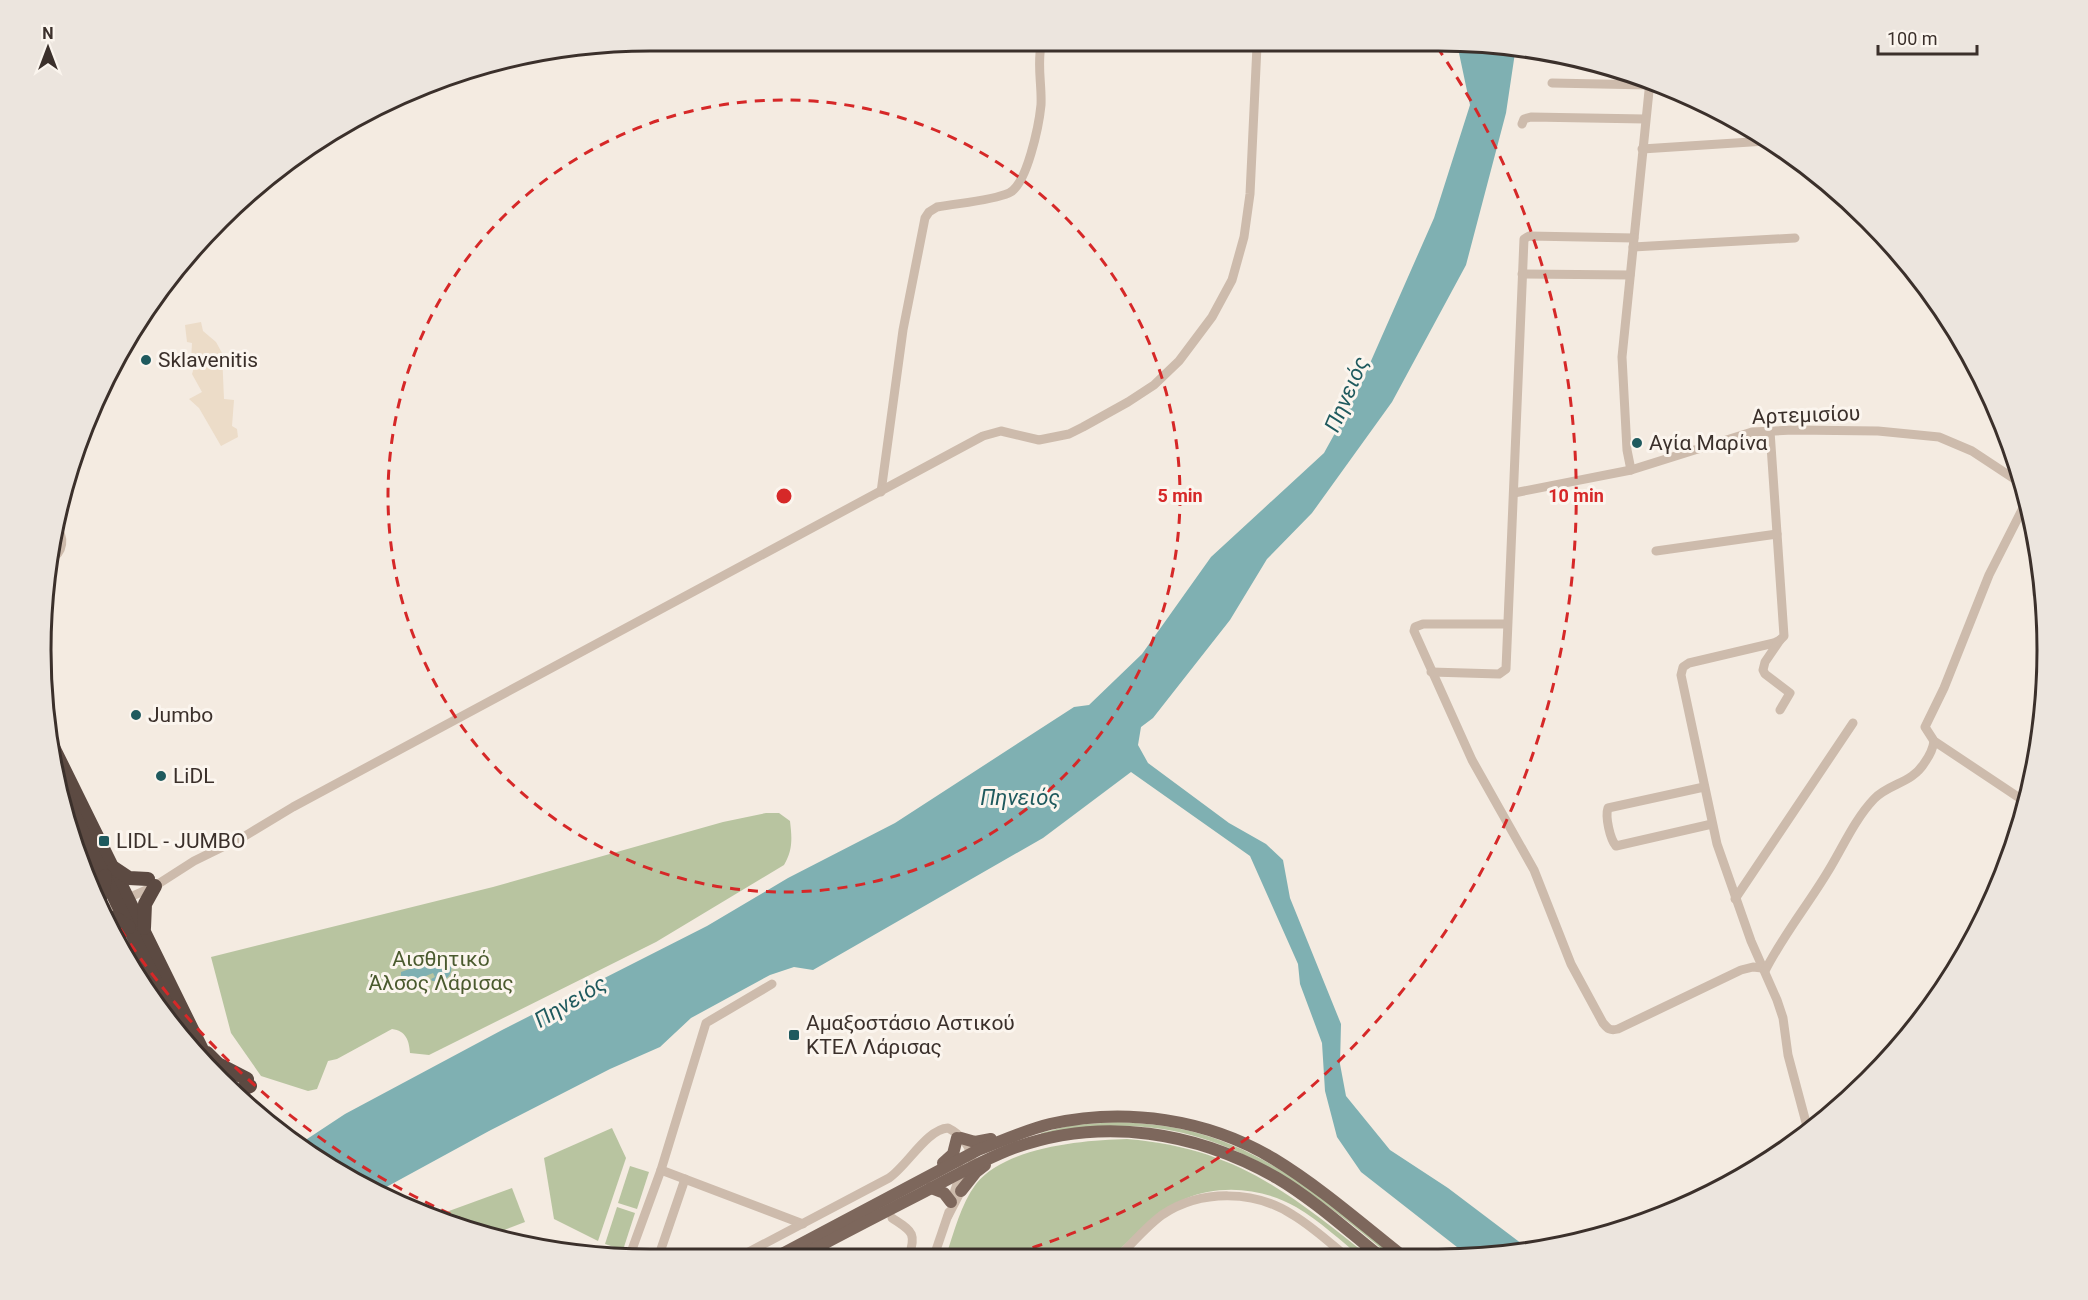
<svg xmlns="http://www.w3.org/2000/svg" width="2088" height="1300" viewBox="0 0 2088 1300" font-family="Roboto,sans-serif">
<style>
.green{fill:#b8c4a0}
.plaza{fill:#ecdcc8}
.water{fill:#7fb0b2}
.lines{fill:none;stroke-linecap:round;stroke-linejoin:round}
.minor{stroke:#cdbbac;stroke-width:9}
.major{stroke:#7d675c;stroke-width:12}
.highway{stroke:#5c4a42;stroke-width:14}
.ring{fill:none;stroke:#d62828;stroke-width:3;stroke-dasharray:10 8}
.poi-dot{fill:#1f5a5e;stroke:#fbf5ee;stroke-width:2}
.labels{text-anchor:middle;stroke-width:6;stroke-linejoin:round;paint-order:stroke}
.poi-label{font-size:21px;fill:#3b302b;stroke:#fbf5ee;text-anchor:start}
.street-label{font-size:21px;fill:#3b302b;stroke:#fbf5ee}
.park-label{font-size:21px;fill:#4a5a2e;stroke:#fbf5ee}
.water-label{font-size:22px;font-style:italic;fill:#1f5a5e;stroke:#fbf5ee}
.rim{fill:none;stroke:#3b302b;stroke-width:3}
.centre{fill:#d62828;stroke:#fbf5ee;stroke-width:3}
.ring-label{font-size:18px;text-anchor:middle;font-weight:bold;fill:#d62828;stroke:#fbf5ee;stroke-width:6;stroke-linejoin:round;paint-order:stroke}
</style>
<rect width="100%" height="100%" fill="#f4ebe1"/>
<g class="green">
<path d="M766,813H779L790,821C792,838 793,850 784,865L656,942L429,1055L410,1053C409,1040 406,1031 392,1029L337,1059L328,1061L317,1089L308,1091L261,1076L231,1033L211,957L493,887L723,822Z"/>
<path d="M1117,1122C1142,1123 1166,1125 1190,1131C1271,1151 1335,1207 1399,1258H1393C1310,1190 1228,1123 1114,1126C1090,1126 1065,1132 1042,1136L1041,1133L1072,1125Z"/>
<polygon points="612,1128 626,1158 598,1241 554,1219 544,1158"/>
<path d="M1127,1139C1236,1148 1289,1193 1371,1258H1362C1341,1241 1320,1221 1296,1207C1263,1188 1220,1184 1185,1199C1159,1210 1132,1238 1112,1257L946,1256C954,1232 961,1204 976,1184C1005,1147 1083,1140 1127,1139Z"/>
<polygon points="630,1166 649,1172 637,1209 618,1203"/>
<polygon points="512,1188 525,1222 494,1234 439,1219 438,1215"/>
<polygon points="617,1207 635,1213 623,1250 605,1244"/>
</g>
<polygon class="plaza" points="201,322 203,331 216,342 222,353 224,399 234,400 232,426 237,429 238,437 221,446 199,408 189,399 202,392 192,374 196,361 191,361 192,343 187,342 185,325"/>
<g class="water">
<polygon points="1460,46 1516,46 1506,113 1466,265 1392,402 1312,513 1267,559 1230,620 1153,718 1141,727 1138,745 1148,763 1229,823 1266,844 1283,860 1290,898 1341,1024 1340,1064 1346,1096 1390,1150 1448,1188 1530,1250 1471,1258 1361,1172 1337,1137 1325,1091 1322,1043 1300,984 1298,964 1250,856 1131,772 1043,838 813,970 794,967 770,975 691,1018 660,1047 610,1069 489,1131 379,1191 298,1145 345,1114 504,1029 707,926 788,878 895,823 1074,707 1089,705 1142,654 1211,557 1324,453 1356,395 1434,218 1470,105 1459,53"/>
<path d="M440,958L451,965C453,978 443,982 432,981L431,979L435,977L433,973L426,976L427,979L405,985L401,980V972Z"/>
</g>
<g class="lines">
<g class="minor">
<polyline points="1552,83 1649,85"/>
<polyline points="1522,124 1524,119 1531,117 1645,119"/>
<polyline points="1642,149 1766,141"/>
<polyline points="1633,247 1795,238"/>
<polyline points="1522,274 1630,275"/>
<polyline points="1770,431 1784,636 1780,640 1774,643 1689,663 1683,667 1681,675 1717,844 1751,941 1777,1000 1783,1018 1788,1055 1808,1130"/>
<polyline points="1631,470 1627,450 1622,357 1650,81"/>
<path d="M881,492L903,330L925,218L929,212L937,207C958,203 991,201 1009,193C1027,185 1039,125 1041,105C1042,85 1037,66 1041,46"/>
<polyline points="1514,493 1631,470 1752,432 1793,430 1878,431 1939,437 1972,451 2022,484"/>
<polyline points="2026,502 1989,575 1944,688 1925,727 1934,741 2027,803"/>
<polyline points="1656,551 1777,534"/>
<path d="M49,561C64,552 66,537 54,525"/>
<path d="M1507,624H1423L1415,627L1414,631L1472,760L1534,870L1571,964L1603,1023C1608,1029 1610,1031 1618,1029L1741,970L1753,967L1762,968"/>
<polyline points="1431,672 1499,674 1506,669 1524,239 1529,236 1634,238"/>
<polyline points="1780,710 1790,693 1765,674 1763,670 1765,662 1780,640"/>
<path d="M1704,787L1608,808C1605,817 1610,839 1616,846L1712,824"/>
<polyline points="68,827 96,885 96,889 92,893"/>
<polyline points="1735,899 1853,723"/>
<polyline points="103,913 128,898 155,886 194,861 245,836 293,807 983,436 1001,431 1039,440 1069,434 1083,427 1128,402 1154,385 1179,361 1212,317 1232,280 1244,237 1250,194 1257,46"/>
<path d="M1765,971C1782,937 1807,906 1827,873C1842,849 1854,820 1874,799C1889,783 1912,784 1925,762C1930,755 1933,749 1934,741"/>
<polyline points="661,1170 803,1224"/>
<polyline points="952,1199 962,1169"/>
<polyline points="948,1216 963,1187"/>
<path d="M892,1218C911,1231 917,1232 909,1256"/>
<polyline points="630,1255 661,1170 706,1023 772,984"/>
<polyline points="659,1255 685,1179"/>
<path d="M743,1255L889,1178C907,1166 927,1129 948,1128C960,1134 971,1146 972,1160"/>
<polyline points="934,1256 949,1212"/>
<path d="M1119,1257C1133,1242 1146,1227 1162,1215C1201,1189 1255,1190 1293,1215C1313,1227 1330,1243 1348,1258"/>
</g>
<g class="major">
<polyline points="961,1138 975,1142 991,1139"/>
<polyline points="943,1163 953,1154 957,1138"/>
<polyline points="931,1188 944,1193 951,1202"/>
<polyline points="961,1191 976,1172 985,1165"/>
<path d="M780,1255L978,1150C1002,1141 1025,1130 1050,1124C1125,1107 1208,1119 1274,1159C1320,1187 1362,1224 1405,1258"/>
<path d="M803,1255C842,1234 881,1214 920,1194C951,1178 982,1160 1014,1148C1103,1116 1197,1132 1277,1178C1314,1200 1348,1231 1382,1258"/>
</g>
<g class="highway">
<polyline points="54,749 213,1072"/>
<polyline points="58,782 187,1046"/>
<polyline points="114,868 129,878 148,879"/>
<polyline points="97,902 103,892 105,876"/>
<polyline points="104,916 117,919 129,927"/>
<polyline points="144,928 145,904 155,886"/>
<polyline points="207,1053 218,1064 247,1079"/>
<polyline points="239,1096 243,1089 250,1086"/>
</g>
</g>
<g class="ring">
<circle cx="784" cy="496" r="396"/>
<path d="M500 1235A792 792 0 0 1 78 856M1437 47A792 792 0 0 1 1009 1255"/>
</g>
<g class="poi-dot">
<circle cx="146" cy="360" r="6"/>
<circle cx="1637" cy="443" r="6"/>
<circle cx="136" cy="715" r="6"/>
<circle cx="161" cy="776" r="6"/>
<rect x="98" y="835" width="12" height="12" rx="3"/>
<rect x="788" y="1029" width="12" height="12" rx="3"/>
</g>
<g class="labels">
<g class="poi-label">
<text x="158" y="367">Sklavenitis</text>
<text x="1649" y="450">Αγία Μαρίνα</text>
<text x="148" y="722">Jumbo</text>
<text x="173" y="783">LiDL</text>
<text x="116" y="848">LIDL - JUMBO</text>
<text x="806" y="1030">Αμαξοστάσιο Αστικού<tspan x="806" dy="24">ΚΤΕΛ Λάρισας</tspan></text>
</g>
<g class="street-label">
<text transform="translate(1806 415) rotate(-2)" y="7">Αρτεμισίου</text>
</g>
<g class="park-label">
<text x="441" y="966">Αισθητικό<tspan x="441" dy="24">Άλσος Λάρισας</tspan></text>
</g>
<g class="water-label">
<text transform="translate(1346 394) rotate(-67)" y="8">Πηνειός</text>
<text x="1020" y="805">Πηνειός</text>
<text transform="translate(570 1001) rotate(-31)" y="8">Πηνειός</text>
</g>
</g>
<path d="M0 0H2088V1300H0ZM650 51H1438A599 599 0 0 1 2037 650V650A599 599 0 0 1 1438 1249H650A599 599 0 0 1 51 650V650A599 599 0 0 1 650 51Z" fill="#ece5de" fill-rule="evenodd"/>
<path class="rim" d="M650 51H1438A599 599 0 0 1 2037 650V650A599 599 0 0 1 1438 1249H650A599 599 0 0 1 51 650V650A599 599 0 0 1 650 51Z"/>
<circle cx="784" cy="496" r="9" class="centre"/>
<g class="ring-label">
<text x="1180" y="502">5 min</text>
<text x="1576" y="502">10 min</text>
</g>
<g transform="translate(48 48)" stroke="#fbf5ee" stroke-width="4.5" paint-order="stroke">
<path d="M0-4.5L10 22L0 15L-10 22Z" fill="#3b302b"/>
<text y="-9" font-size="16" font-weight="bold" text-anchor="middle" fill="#3b302b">N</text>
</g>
<path d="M1878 45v9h99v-9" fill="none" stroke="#3b302b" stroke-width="3"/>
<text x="1887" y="45" font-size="18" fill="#3b302b" stroke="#fbf5ee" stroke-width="4.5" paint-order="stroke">100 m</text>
</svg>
